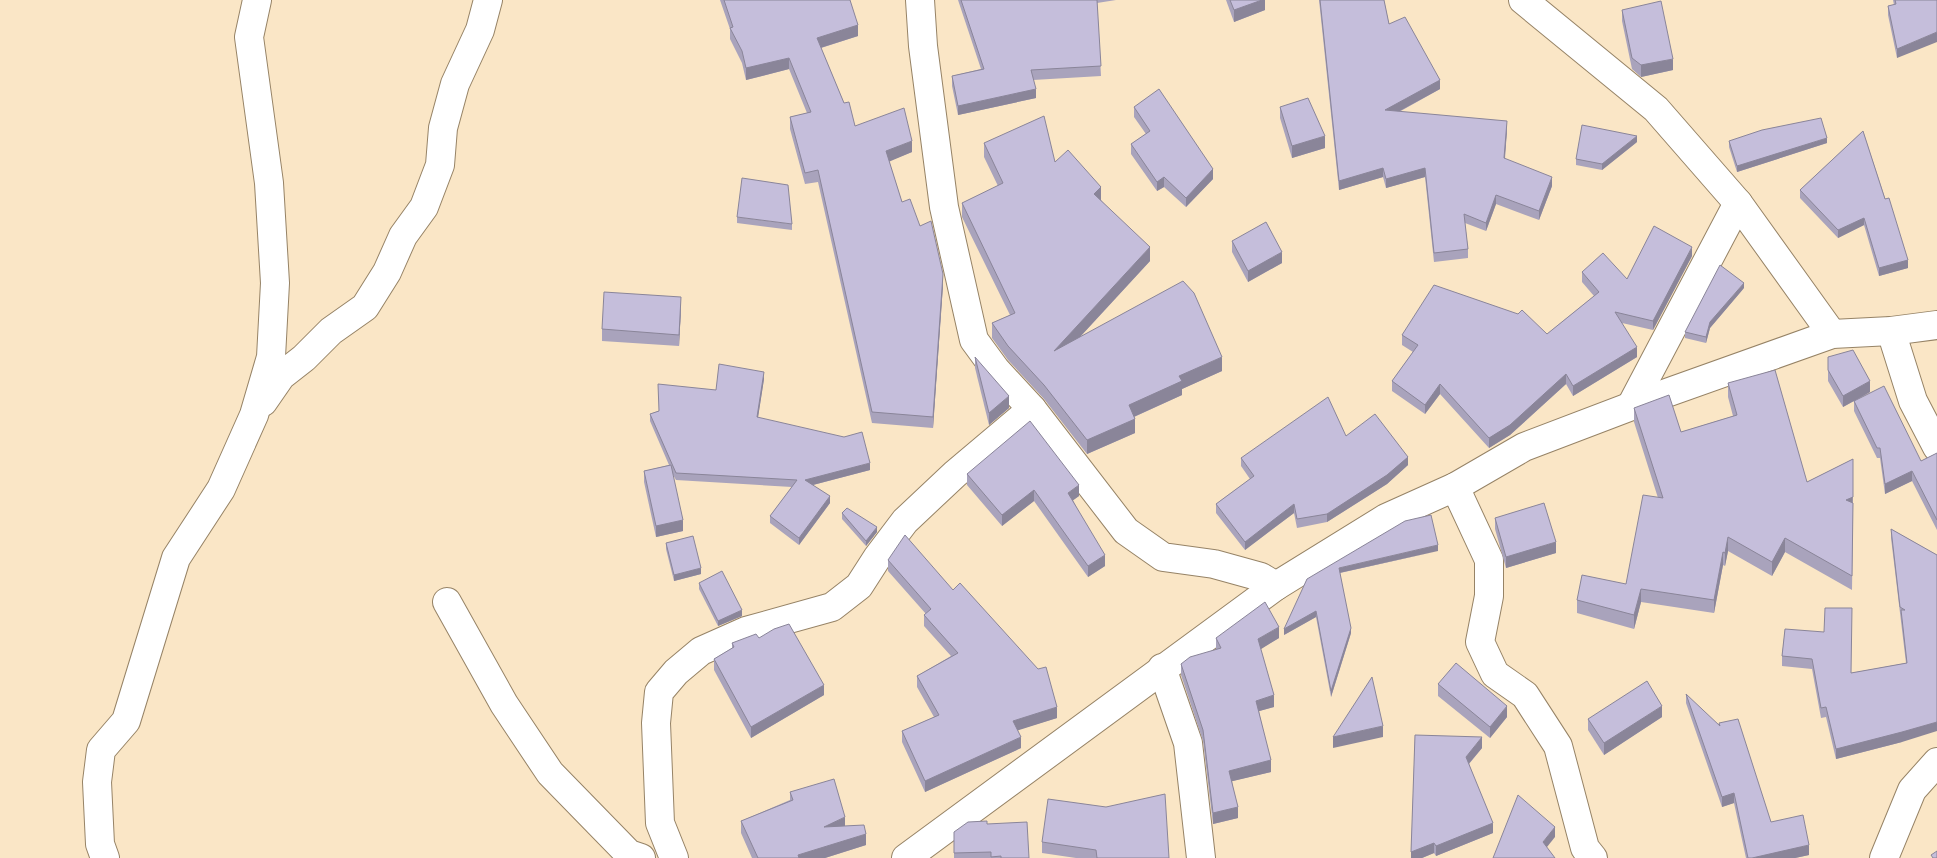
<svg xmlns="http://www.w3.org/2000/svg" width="1937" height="858" viewBox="0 0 1937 858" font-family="'Varela Round',sans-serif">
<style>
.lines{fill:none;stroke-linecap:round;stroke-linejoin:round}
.street-casing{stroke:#968366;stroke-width:30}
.street{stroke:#fff;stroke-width:28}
.wall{fill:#a9a3bc}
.shaded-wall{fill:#8a8599}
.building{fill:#c5bedb;stroke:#8a8599}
</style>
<rect width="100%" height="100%" fill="#fae6c6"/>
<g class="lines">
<defs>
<g id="street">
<polyline points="920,0 923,46 944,207 974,340 996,370 1032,409 1126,531 1163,557 1214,564 1261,577 1276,586"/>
<polyline points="1523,0 1656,109 1738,203 1832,334"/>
<polyline points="1891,331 1913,401 1937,447"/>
<polyline points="263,402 281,376 304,358 331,331 365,307 387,272 403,236 424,207 440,165 443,128 455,84 480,30 488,0"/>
<polyline points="1631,406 1738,203"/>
<polyline points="1455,487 1489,560 1489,596 1480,642 1495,674 1525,695 1558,746 1585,848 1593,858"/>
<polyline points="447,602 504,704 550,773 629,854 641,858"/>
<polyline points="1162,668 1188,743 1201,858"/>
<polyline points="105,858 100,844 97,782 101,750 126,721 176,558 221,489 254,415 271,357 275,283 269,183 249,37 257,0"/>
<polyline points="674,858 660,823 656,723 659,692 676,672 701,651 746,631 832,607 859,586 877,558 905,521 955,474 1032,409"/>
<polyline points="906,858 1276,586 1386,518 1455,487 1524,447 1658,396 1832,334 1891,331 1937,325"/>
<polyline points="1884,858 1912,790 1937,762"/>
</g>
</defs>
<use href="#street" class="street-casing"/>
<use href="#street" class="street"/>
</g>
<g class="wall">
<polygon points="720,0 850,0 858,36 821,48 844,103 855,126 912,152 889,161 902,202 943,285 933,428 872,423 818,182 805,184 790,129 790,117 807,113 789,69 746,80 742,63 730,39 730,29"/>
<polygon points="958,0 1116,0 1097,3 1101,76 1033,80 1036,98 958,115 952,86 952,76 981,69"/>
<polygon points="1226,0 1265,0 1265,10 1234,22"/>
<polygon points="1319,0 1384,0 1389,24 1440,89 1399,112 1507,130 1505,159 1552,186 1539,220 1496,204 1486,231 1465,223 1468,249 1468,258 1434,262 1425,177 1386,188 1383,177 1339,190"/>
<polygon points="1893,0 1937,0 1897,58 1888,15 1888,6 1894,5"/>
<polygon points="1622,10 1673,70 1641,77 1632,69 1622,21"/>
<polygon points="1134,107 1213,179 1186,207 1164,187 1157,191 1131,154 1131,144 1146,134 1134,117"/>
<polygon points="1280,107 1325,148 1292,158 1280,118"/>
<polygon points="1863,131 1908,268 1879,276 1864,225 1838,238 1800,198 1800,190"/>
<polygon points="1729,141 1827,143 1737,172 1729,147"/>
<polygon points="1637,142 1602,170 1576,165 1576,159"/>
<polygon points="984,143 1055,162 1101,200 1150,261 1080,337 1222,371 1182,389 1182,395 1134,417 1135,433 1087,454 1044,399 1008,360 992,338 992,323 1010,315 962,217 962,203 998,186 984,157"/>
<polygon points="737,217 792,224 792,230 737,223"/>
<polygon points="1232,241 1282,263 1248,282 1232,252"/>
<polygon points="1692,256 1653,330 1622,323 1637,357 1573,396 1566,384 1510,435 1489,448 1440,394 1425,414 1392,391 1392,381 1413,352 1402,345 1402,335 1518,314 1547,334 1594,296 1582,282 1582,272 1627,279"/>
<polygon points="1744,288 1710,328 1706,343 1685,338 1685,332"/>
<polygon points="681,309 679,346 602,341 602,329"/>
<polygon points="975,357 1009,408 989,425 975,368"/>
<polygon points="1828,357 1870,392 1857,400 1921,461 1937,453 1937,530 1912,481 1885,494 1880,458 1877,458 1854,411 1854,401 1843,407 1828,381"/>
<polygon points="764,379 758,417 870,470 813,485 830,503 799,545 770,523 770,516 792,487 676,480 672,473 683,531 656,537 644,482 644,471 669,465 650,421 650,414 716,390"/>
<polygon points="1728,383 1807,482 1853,459 1852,590 1785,552 1772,576 1728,551 1725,566 1723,565 1714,613 1641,602 1634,629 1577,613 1577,600 1626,584 1658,498 1634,422 1634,408 1681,432 1733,416 1728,397"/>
<polygon points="1346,436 1408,465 1387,484 1327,522 1297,528 1294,513 1245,550 1216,513 1216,504 1250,479 1241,466 1241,458"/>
<polygon points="967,474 1079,496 1073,500 1105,566 1088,577 1034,501 1002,526 967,485"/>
<polygon points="842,513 877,532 866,546 842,519"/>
<polygon points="1495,518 1556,553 1506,568 1495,529"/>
<polygon points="1891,529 1937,555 1902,742 1836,759 1826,717 1821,718 1812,669 1782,666 1782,656 1785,629 1851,673 1906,663 1891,538"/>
<polygon points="666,543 701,574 674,581 666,549"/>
<polygon points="1438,551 1340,573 1351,633 1331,697 1316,617 1284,635 1307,579"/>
<polygon points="888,560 1057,718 1017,730 1021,748 925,792 902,742 902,731 934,717 917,687 917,676 951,656 924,626 924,615 926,614 888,571"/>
<polygon points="699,583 742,616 718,626 699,589"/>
<polygon points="759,638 824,695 751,738 714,670 714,659 732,648 732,643"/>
<polygon points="1216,638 1279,638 1260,649 1274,707 1259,711 1271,772 1232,781 1238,818 1213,824 1203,741 1181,675 1181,664 1216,650"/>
<polygon points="1438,684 1507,717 1490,738 1438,696"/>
<polygon points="1686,694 1771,822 1809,855 1795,858 1746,858 1734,803 1722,807 1686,703"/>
<polygon points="1662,717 1604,755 1588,730 1588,719"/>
<polygon points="1415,735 1482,748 1469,764 1493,833 1436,856 1434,853 1422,858 1411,858"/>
<polygon points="790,792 845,826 866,845 825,858 752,858 741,833 741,821 790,800"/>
<polygon points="987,824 1029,858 954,858 954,832"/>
<polygon points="1042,842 1169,858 1076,858 1042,853"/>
</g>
<g class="shaded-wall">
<polygon points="1262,0 1265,0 1265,10 1234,22 1234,10"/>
<polygon points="858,25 858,36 817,49 817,38"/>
<polygon points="1937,32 1937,42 1897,58 1897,49"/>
<polygon points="789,58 789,69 746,80 746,68"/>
<polygon points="1673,59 1673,70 1641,77 1641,65"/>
<polygon points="1440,80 1440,89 1385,119 1385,110"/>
<polygon points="1036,89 1036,98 958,115 958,106"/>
<polygon points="1507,121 1507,130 1504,167 1504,158"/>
<polygon points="1325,136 1325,148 1292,158 1292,146"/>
<polygon points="1637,136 1637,142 1602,170 1602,164"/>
<polygon points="1827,138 1827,143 1737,172 1737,166"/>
<polygon points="912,141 912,152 886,163 886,151"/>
<polygon points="1383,168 1383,177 1339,190 1339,181"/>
<polygon points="1425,168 1425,177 1386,188 1386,179"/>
<polygon points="1213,169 1213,179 1186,207 1186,198"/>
<polygon points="1164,177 1164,187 1157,191 1157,182"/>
<polygon points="1552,177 1552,186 1539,220 1539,211"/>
<polygon points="1101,187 1101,201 1094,194"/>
<polygon points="1496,195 1496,204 1486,231 1486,223"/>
<polygon points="1864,218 1864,225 1838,238 1838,230"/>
<polygon points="1150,247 1150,261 1054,365 1054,351"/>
<polygon points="1692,247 1692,256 1653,330 1653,321"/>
<polygon points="1282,252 1282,263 1248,282 1248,271"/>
<polygon points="1908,260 1908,268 1879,276 1879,268"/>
<polygon points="943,274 943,285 933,428 933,417"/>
<polygon points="1744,283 1744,288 1710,328 1706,343 1706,337 1710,322"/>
<polygon points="681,297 681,309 679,346 679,335"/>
<polygon points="1637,347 1637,357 1573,396 1573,386"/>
<polygon points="1222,357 1222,371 1182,389 1182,395 1129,419 1129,405 1179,376"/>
<polygon points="764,372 764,379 757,424 757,417"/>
<polygon points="1566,374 1566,384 1510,435 1489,448 1489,438"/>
<polygon points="1870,381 1870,392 1843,407 1843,396"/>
<polygon points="1440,384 1440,394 1425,414 1425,405"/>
<polygon points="1009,396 1009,408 989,425 989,413"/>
<polygon points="1135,419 1135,433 1087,454 1087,440"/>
<polygon points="1408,457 1408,465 1387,484 1327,522 1327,514"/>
<polygon points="1853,459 1852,590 1853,510 1846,500"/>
<polygon points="870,463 870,470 805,487 805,480"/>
<polygon points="1912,471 1912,481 1885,494 1885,484"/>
<polygon points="1079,485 1079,496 1068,504 1068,493"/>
<polygon points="1034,490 1034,501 1002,526 1002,515"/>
<polygon points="830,496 830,503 799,545 799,538"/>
<polygon points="1294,504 1294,513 1245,550 1245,542"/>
<polygon points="683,520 683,531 656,537 656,526"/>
<polygon points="877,527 877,532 866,546 866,541"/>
<polygon points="1728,537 1728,551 1725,566 1725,553"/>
<polygon points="1785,538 1785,552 1772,576 1772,562"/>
<polygon points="1556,542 1556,553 1506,568 1506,557"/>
<polygon points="1438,545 1438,551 1339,573 1339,568"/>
<polygon points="1723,552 1723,565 1714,613 1714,600"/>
<polygon points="1105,555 1105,566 1088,577 1088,566"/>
<polygon points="701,568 701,574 674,581 674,575"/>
<polygon points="1641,589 1641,602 1634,629 1634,615"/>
<polygon points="742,610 742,616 718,626 718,621"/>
<polygon points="1316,611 1316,617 1284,635 1284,629"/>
<polygon points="1279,627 1279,638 1258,651 1258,639"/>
<polygon points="1351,628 1351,633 1331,697 1331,691"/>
<polygon points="824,685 824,695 751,738 751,727"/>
<polygon points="1274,695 1274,707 1256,712 1256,701"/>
<polygon points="1507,706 1507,717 1490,738 1490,727"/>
<polygon points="1662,706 1662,717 1604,755 1604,743"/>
<polygon points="1057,707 1057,718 1013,732 1013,721"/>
<polygon points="1937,722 1937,731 1902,742 1836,759 1836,749"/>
<polygon points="1383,726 1383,737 1333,748 1333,737"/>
<polygon points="1021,737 1021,748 925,792 925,781"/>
<polygon points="1482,737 1482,748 1466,767 1466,757"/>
<polygon points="1271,760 1271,772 1229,782 1229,771"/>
<polygon points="1734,793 1734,803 1722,807 1722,797"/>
<polygon points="1238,807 1238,818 1213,824 1213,813"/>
<polygon points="845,817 845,828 824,827"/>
<polygon points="1493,823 1493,833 1436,856 1436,846"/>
<polygon points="1555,827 1555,837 1543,852 1543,842"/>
<polygon points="866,834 866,845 825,858 798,858 798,855"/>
<polygon points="1434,843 1434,853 1422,858 1411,858 1411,852"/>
<polygon points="1809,845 1809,855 1795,858 1752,858"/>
</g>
<g class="building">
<polygon points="724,0 850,0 858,25 817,38 844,103 849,102 855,126 904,108 912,141 886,151 902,202 910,199 920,226 931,221 943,274 933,417 872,412 818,170 805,173 790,117 811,112 789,58 746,68 742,51 730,28 733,27"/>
<polygon points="961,0 1097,0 1101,66 1031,70 1036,89 958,106 952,76 984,69"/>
<polygon points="1230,0 1262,0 1234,10"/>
<polygon points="1320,0 1384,0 1389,24 1405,17 1440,80 1385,110 1507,121 1504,158 1552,177 1539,211 1496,195 1486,223 1464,214 1468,249 1434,253 1425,168 1386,179 1383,168 1339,181"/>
<polygon points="1895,0 1937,0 1937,32 1897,49 1888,6 1896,4"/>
<polygon points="1661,1 1673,59 1641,65 1632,58 1622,10"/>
<polygon points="1159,89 1213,169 1186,198 1164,177 1157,182 1131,144 1150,131 1134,107"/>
<polygon points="1308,98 1325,136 1292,146 1280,107"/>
<polygon points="1044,116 1055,162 1068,150 1101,187 1094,194 1150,247 1054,351 1183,281 1194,293 1222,357 1179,376 1182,381 1129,405 1135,419 1087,440 1044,385 1008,346 992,323 1015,313 962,203 1003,183 984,143"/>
<polygon points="1821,118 1827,138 1737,166 1729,141 1762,130"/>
<polygon points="1582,125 1637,136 1602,164 1576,159"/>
<polygon points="1863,131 1885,199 1889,198 1908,260 1879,268 1864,218 1838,230 1800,190"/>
<polygon points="742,178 788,185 792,224 737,217"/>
<polygon points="1266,222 1282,252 1248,271 1232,241"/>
<polygon points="1654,226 1692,247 1653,321 1615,312 1637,347 1573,386 1566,374 1510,425 1489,438 1440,384 1425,405 1392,381 1418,345 1402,335 1434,285 1518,314 1522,310 1547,334 1599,292 1582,272 1603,253 1627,279"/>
<polygon points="1720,265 1744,283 1710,322 1706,337 1685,332"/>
<polygon points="604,292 681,297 679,335 602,329"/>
<polygon points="1853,350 1870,381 1843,396 1828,370 1828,357"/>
<polygon points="975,357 1009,396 989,413"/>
<polygon points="719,364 764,372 757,417 844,437 862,432 870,463 805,480 830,496 799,538 770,516 797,480 676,473 650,414 659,411 658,384 716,390"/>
<polygon points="1775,370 1807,482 1853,459 1853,497 1846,500 1853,503 1852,576 1785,538 1772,562 1728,537 1725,553 1723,552 1714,600 1641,589 1634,615 1577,600 1582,575 1626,584 1643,495 1663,498 1634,408 1669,395 1681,432 1737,415 1728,383"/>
<polygon points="1884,386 1921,461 1937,453 1937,520 1912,471 1885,484 1880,448 1877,448 1854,401"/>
<polygon points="1328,397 1346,436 1375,414 1408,457 1387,475 1327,514 1297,519 1294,504 1245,542 1216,504 1254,476 1241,458"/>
<polygon points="1030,421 1079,485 1068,493 1105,555 1088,566 1034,490 1002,515 967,474"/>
<polygon points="671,465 683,520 656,526 644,471"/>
<polygon points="1544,503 1556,542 1506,557 1495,518"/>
<polygon points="847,508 877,527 866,541 842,513"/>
<polygon points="1431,515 1438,545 1339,568 1351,628 1331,691 1316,611 1284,629 1307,579 1405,521"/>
<polygon points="1891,529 1937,555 1937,722 1902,732 1836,749 1826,707 1821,708 1812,659 1782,656 1785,629 1824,632 1825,608 1852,608 1851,673 1907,663 1901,610 1905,610 1900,607"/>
<polygon points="905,535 953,590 960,583 1038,669 1046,667 1057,707 1013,721 1021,737 925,781 902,731 939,715 917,676 958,653 924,615 931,609 888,560"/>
<polygon points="693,536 701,568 674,575 666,543"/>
<polygon points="722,571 742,610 718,621 699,583"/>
<polygon points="1265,602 1279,627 1258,639 1274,695 1256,701 1271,760 1229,771 1238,807 1213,813 1203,730 1181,664 1190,657 1221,648 1216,638"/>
<polygon points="789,624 824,685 751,727 714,659 734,647 732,643 756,634 759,638 774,629"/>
<polygon points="1456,663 1507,706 1490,727 1438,684"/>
<polygon points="1372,677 1383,726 1333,737"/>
<polygon points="1647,681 1662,706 1604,743 1588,719"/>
<polygon points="1686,694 1720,726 1719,723 1738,719 1771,822 1803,815 1809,845 1752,858 1748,858 1734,793 1722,797"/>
<polygon points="1415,735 1482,737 1466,757 1493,823 1436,846 1434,843 1411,852"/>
<polygon points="834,779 845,817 824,827 864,825 866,834 798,855 799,858 758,858 741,821 793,800 790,792"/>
<polygon points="1165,794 1169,858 1097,858 1096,850 1042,842 1048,799 1106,807"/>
<polygon points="1518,795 1555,827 1543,842 1555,858 1493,858"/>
<polygon points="987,821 987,824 1027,822 1029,858 1001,858 1001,856 991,857 991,852 954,853 954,832 968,822"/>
<polygon points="1937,851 1937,858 1933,858 1931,855"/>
</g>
</svg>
